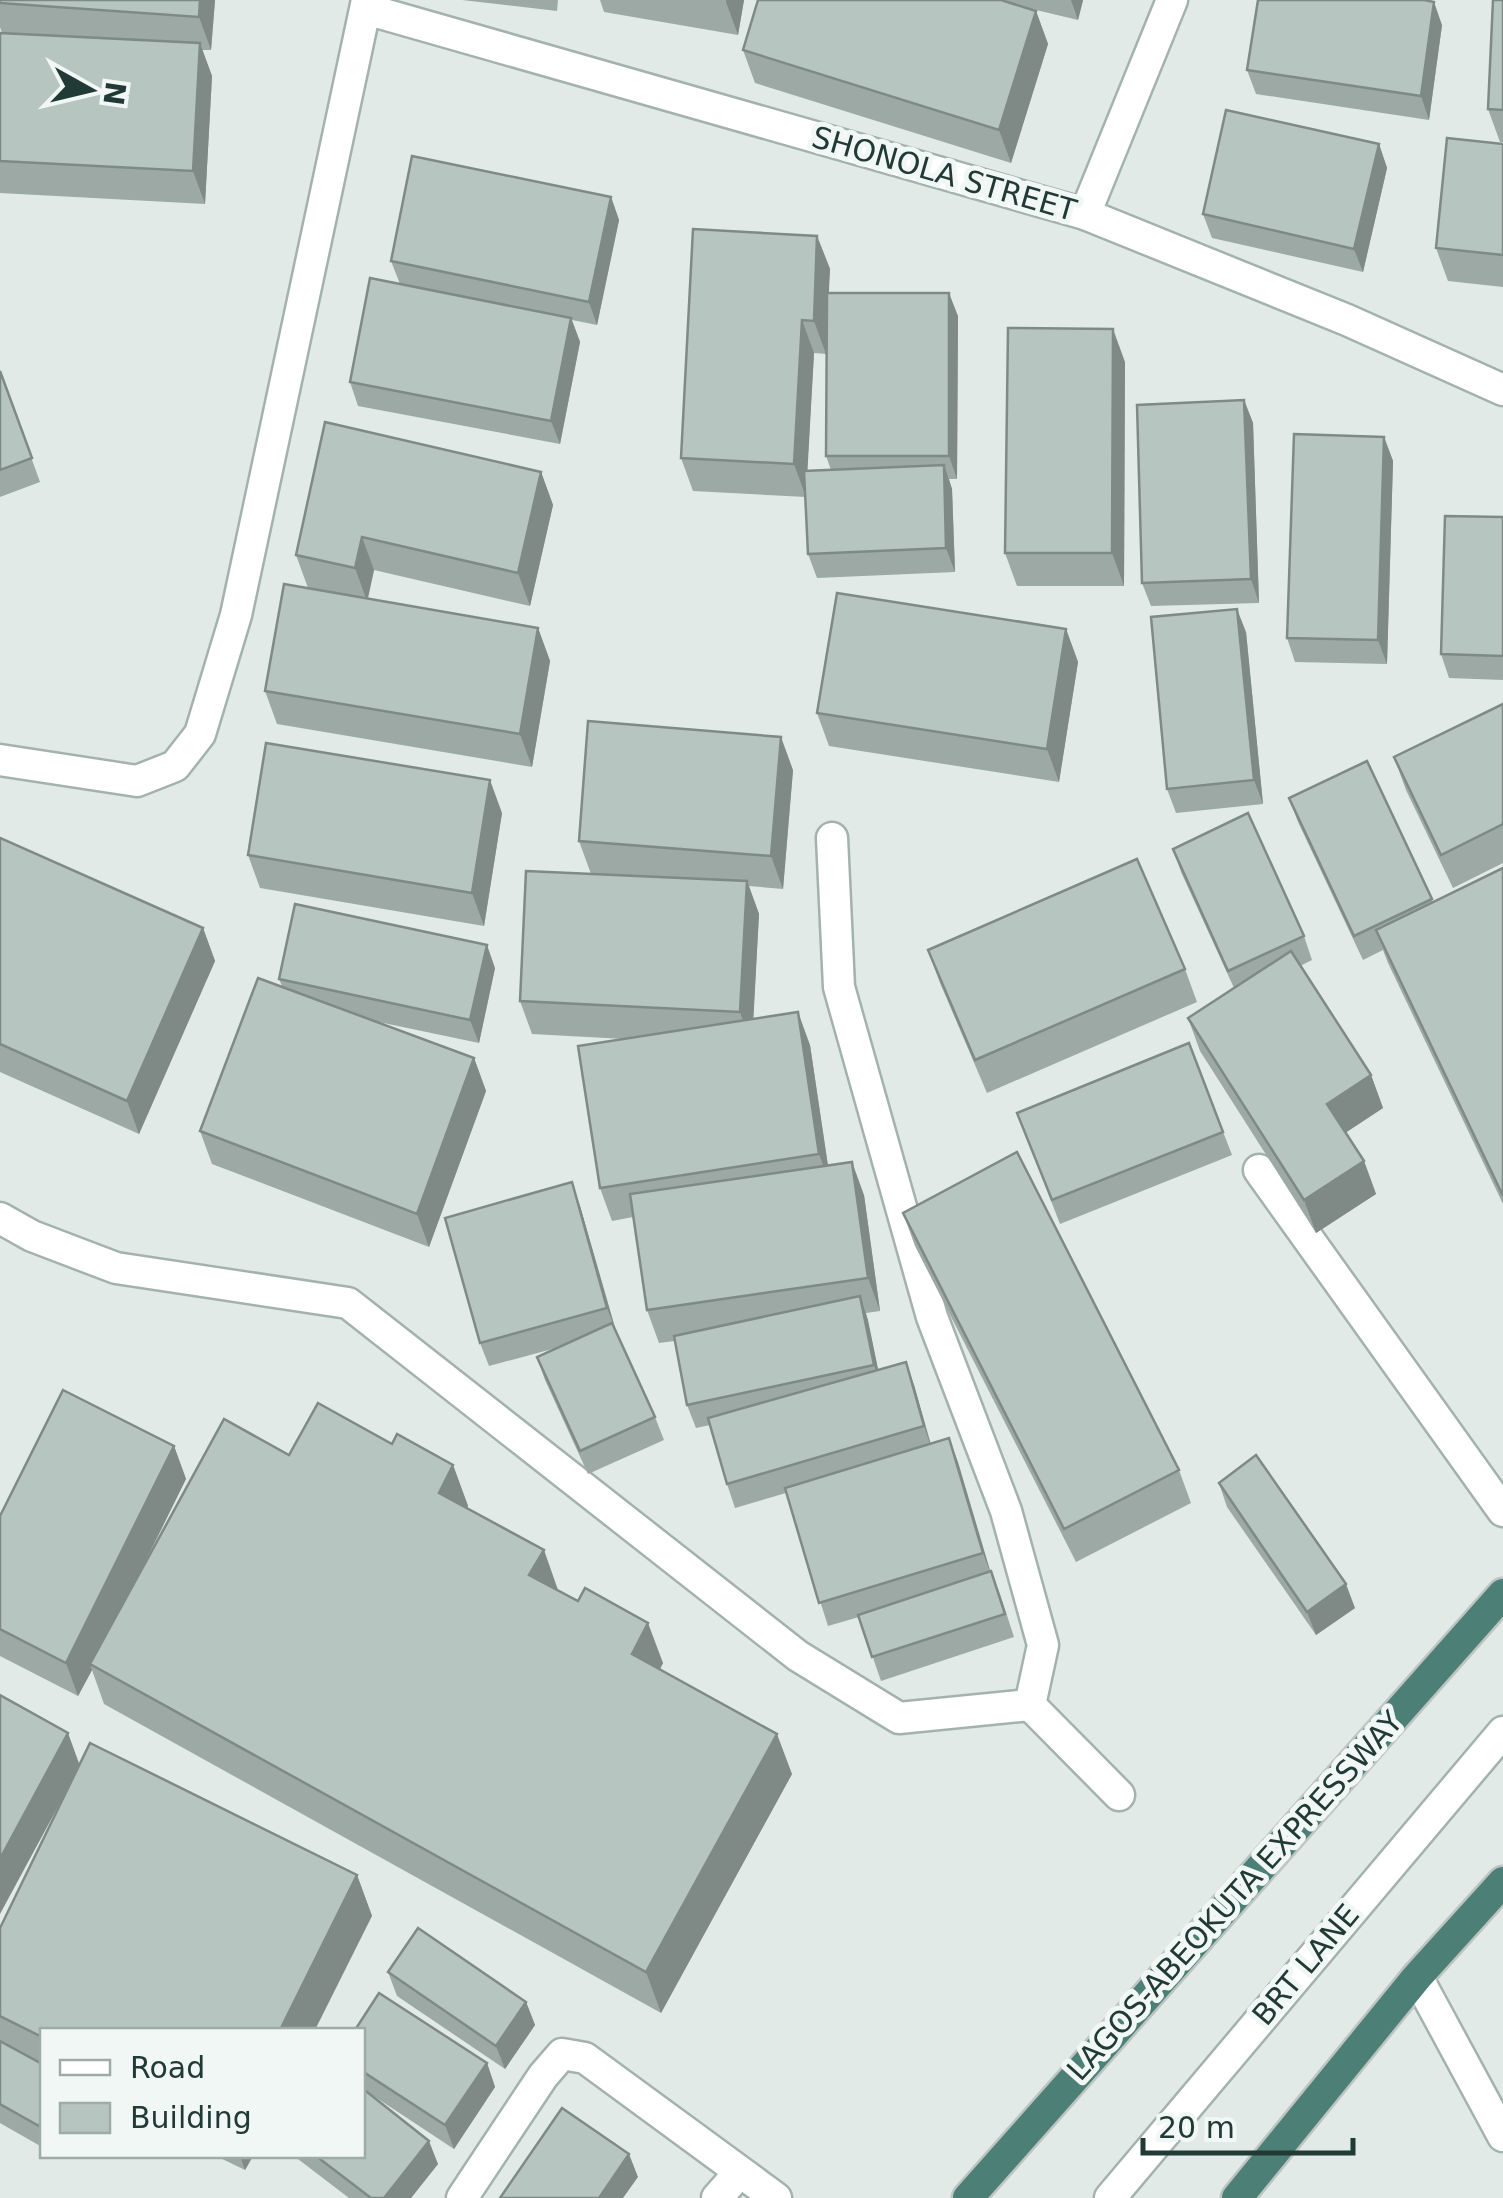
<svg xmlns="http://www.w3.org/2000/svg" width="1503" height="2198" viewBox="0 0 1503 2198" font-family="'DejaVu Sans',sans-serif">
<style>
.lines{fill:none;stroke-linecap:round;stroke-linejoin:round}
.service-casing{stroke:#a4b2ae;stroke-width:35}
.minor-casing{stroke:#a4b2ae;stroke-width:35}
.trunk-casing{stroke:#bdc4c2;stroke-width:35}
.service{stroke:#fff;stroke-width:30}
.minor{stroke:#fff;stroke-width:30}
.trunk{stroke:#4c8077;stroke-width:30}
.wall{fill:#9da9a5;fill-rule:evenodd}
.shaded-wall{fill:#7f8a86}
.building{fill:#b6c5c0;stroke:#7f8a86;stroke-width:2.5}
.labels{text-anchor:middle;stroke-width:10;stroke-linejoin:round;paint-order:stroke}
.street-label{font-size:30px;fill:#223a35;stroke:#f1f7f4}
</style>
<rect width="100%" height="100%" fill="#e1eae7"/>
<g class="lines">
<defs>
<g id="service">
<polyline points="1259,1170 1503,1511"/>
<polyline points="462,2198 543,2076 562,2054 585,2058 776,2198"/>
<polyline points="717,2198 739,2173"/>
<polyline points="1110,2198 1503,1732"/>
</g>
<g id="minor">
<polyline points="366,9 1085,214 1347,320 1503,390"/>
<polyline points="1085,214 1172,0"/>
<polyline points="0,760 137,781 175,766 200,734 236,615 367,0"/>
<polyline points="832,838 839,987 932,1317 1006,1511 1043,1645 1030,1705"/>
<polyline points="0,1218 32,1236 116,1268 348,1303 798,1656 899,1718 1030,1705"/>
<polyline points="1030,1705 1119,1795"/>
<polyline points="1417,1977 1503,2136"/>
</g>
<g id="trunk">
<polyline points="968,2198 1503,1594"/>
<polyline points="1237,2198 1417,1977 1503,1882"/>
</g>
</defs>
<use href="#service" class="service-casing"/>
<use href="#minor" class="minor-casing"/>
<use href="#trunk" class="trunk-casing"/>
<use href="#service" class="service"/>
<use href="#minor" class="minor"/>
<use href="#trunk" class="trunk"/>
</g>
<g class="wall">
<polygon points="0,0 215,0 211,50 202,50 212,76 205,204 0,193 0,32 2,33 0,27"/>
<polygon points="462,0 558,0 557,11"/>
<polygon points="600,0 744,0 738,35 604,12"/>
<polygon points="758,0 1083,0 1078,20 1032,9 1036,11 1048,44 1011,163 755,83 743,50"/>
<polygon points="1503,0 1503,142 1500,142 1488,109"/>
<polygon points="1442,25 1429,120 1256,94 1247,70"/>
<polygon points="1379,144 1387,168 1363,272 1212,238 1203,214"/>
<polygon points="1503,144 1503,287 1448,281 1436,248"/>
<polygon points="611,197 619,220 597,325 572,320 580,342 560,444 358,406 350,382 400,284 391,261"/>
<path d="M817,236L830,269L828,293L958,316L957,479H949L952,489L955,572L817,578L808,554L806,497L693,491L681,458ZM827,326L826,456L831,470H807L814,353L826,354Z"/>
<polygon points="1125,362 1124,586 1017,586 1005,553"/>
<polygon points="0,371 40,482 0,497"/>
<polygon points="1244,400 1253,423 1259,603 1151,606 1142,583"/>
<polygon points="1384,437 1393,461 1387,664 1295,662 1287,638"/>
<polygon points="541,472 553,505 530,606 374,570 368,599 538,628 550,661 532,767 277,724 265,691 332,593 308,588 296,555"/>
<polygon points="1503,517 1503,680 1449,678 1441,654"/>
<polygon points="1066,629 1078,662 1059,782 829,746 817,713"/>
<polygon points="1246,632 1263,804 1176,813 1167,789"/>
<polygon points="1503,704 1503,863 1453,888 1406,790 1394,757"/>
<polygon points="1367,761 1433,902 1503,868 1503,1204 1388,963 1383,950 1363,960 1298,822 1289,798"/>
<polygon points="793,770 783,889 749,886 759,914 753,1019 810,1045 828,1165 864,1195 880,1311 866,1313 878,1369 914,1385 931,1444 949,1438 990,1571 1000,1594 1014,1637 881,1681 859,1617 828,1626 786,1493 735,1508 727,1484 710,1425 696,1428 687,1405 675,1341 659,1343 647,1310 633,1217 612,1221 600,1188 624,1039 532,1034 520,1001 591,874 579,841"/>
<polygon points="502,813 484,926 260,888 248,855"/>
<polygon points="0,838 203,928 215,961 139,1134 0,1072"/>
<polygon points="1173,849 1304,936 1312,960 1300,966 1371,1075 1383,1108 1345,1133 1364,1161 1376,1194 1316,1233 1200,1051 1188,1018 1234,988 1181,872"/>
<polygon points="928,950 1185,969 1197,1002 987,1093 940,983"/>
<polygon points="495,968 479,1043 374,1021 474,1058 486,1091 429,1247 212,1164 200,1131 282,986 279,979"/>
<polygon points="1189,1043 1232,1155 1060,1224 1017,1113"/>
<polygon points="580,1206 615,1329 655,1417 664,1440 588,1474 545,1380 537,1357 556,1348 489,1366 480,1343"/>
<polygon points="903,1213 1179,1470 1191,1503 1076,1562 915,1246"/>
<polygon points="392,1444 453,1465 468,1506 467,1508 558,1590 663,1663 660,1669 792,1774 661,2013 104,1704 92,1670 78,1696 0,1656 0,1515 174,1446 186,1479 141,1571 289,1455"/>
<polygon points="1219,1483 1355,1608 1316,1635 1227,1507"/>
<polygon points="80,1764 357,1875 372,1916 42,2030 42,2147 0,2123 0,1928"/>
<polygon points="388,1972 526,2002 535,2025 505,2069 397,1996"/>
<polygon points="362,2030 487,2063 495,2087 454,2149 366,2091 438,2164 411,2198 349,2198 294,2156 362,2156"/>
<polygon points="216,2156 253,2156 245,2170"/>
</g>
<g class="shaded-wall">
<polygon points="200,0 215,0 211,50 199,17"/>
<polygon points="726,0 744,0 738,35 726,2"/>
<polygon points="1071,0 1083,0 1078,20"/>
<polygon points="1434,2 1442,25 1429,120 1421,96"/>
<polygon points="1036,11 1048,44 1011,163 999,130"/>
<polygon points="200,43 212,76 205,204 193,171"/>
<polygon points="1379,144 1387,168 1363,272 1354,249"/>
<polygon points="611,197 619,220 597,325 589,302"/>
<polygon points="817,236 830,269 826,354 814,321"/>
<polygon points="949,293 958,316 957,479 949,456"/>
<polygon points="571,318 580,342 560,444 551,421"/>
<polygon points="802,320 814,353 806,497 794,464"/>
<polygon points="1113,329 1125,362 1124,586 1112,553"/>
<polygon points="1244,400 1253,423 1259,603 1251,579"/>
<polygon points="1384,437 1393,461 1387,664 1378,640"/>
<polygon points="944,465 952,489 955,572 946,548"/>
<polygon points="541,472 553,505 530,606 518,573"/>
<polygon points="362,537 374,570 367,601 355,568"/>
<polygon points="1237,609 1246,632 1263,804 1254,780"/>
<polygon points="538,628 550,661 532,767 520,734"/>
<polygon points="1066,629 1078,662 1059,782 1047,749"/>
<polygon points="781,737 793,770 783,889 771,856"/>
<polygon points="490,780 502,813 484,926 472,893"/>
<polygon points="747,881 759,914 752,1045 740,1012"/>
<polygon points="203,928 215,961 139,1134 127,1101"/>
<polygon points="487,945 495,968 479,1043 470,1020"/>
<polygon points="798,1012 810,1045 831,1187 819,1154"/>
<polygon points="474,1058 486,1091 429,1247 417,1214"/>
<polygon points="1371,1075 1383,1108 1339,1137 1327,1104"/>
<polygon points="1364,1161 1376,1194 1316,1233 1304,1200"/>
<polygon points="852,1162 864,1195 880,1311 868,1278"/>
<polygon points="572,1182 580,1206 616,1331 607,1308"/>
<polygon points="860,1296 868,1320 882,1389 874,1365"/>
<polygon points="906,1362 914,1385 932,1450 924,1426"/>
<polygon points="949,1438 958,1462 992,1577 983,1553"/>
<polygon points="174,1446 186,1479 93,1666 90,1664 92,1670 78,1696 66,1663"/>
<polygon points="453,1465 468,1506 454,1533 439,1493"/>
<polygon points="544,1550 558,1590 529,1575"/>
<polygon points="1346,1584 1355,1608 1316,1635 1307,1612"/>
<polygon points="648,1623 663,1663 647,1694 632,1654"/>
<polygon points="68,1733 80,1766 0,1914 0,1859"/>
<polygon points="777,1734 792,1774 661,2013 646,1972"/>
<polygon points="357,1875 372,1916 315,2030 280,2030"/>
<polygon points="526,2002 535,2025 505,2069 496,2046"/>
<polygon points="487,2063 495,2087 454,2149 445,2125"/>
<polygon points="429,2141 438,2164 411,2198 384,2198"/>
<polygon points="629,2154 638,2177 623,2198 599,2198"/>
<polygon points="240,2156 253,2156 245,2170"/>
</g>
<g class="building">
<polygon points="0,0 200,0 199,17 0,3"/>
<polygon points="758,0 1001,0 1036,11 999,130 743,50"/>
<polygon points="1258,0 1424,0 1434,2 1421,96 1247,70"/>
<polygon points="1493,0 1503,0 1503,110 1488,109"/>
<polygon points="0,33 200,43 193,171 0,161"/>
<polygon points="1226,110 1379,144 1354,249 1203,214"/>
<polygon points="1447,138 1503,144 1503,255 1436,248"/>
<polygon points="412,156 611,197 589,302 391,261"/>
<polygon points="693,229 817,236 814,321 802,320 794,464 681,458"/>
<polygon points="370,278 571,318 551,421 350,382"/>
<polygon points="827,293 949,293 949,456 826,456"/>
<polygon points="1008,328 1113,329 1112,553 1005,553"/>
<polygon points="0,371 32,458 0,470"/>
<polygon points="1244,400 1251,579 1142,583 1137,405"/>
<polygon points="325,422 541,472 518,573 362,537 355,568 296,555"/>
<polygon points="1294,434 1384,437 1378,640 1287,638"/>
<polygon points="944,465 946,548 808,554 804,471"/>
<polygon points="1445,516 1503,517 1503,656 1441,654"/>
<polygon points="284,584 538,628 520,734 265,691"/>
<polygon points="837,593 1066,629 1047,749 817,713"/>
<polygon points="1237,609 1254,780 1167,789 1151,617"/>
<polygon points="1503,704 1503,824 1441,855 1394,757"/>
<polygon points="588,721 781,737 771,856 579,841"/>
<polygon points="266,743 490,780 472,893 248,855"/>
<polygon points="1367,761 1432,899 1354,936 1289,798"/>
<polygon points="1248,813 1304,936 1228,971 1173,849"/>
<polygon points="0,838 203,928 127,1101 0,1044"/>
<polygon points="1137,859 1185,969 975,1060 928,950"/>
<polygon points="1503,868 1503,1196 1376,930"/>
<polygon points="526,871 747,881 740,1012 520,1001"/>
<polygon points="295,904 487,945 470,1020 279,979"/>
<polygon points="1291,951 1371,1075 1327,1104 1364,1161 1304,1200 1188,1018"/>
<polygon points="258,978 474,1058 417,1214 200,1131"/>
<polygon points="798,1012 819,1154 600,1188 578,1046"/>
<polygon points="1189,1043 1223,1132 1052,1200 1017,1113"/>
<polygon points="1017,1152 1179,1470 1064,1529 903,1213"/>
<polygon points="852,1162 868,1278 647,1310 630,1194"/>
<polygon points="572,1182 607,1308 480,1343 445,1218"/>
<polygon points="860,1296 874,1365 687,1405 674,1336"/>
<polygon points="612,1323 655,1417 580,1451 537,1357"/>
<polygon points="906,1362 924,1426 727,1484 708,1418"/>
<polygon points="63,1390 174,1446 66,1663 0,1629 0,1516"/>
<polygon points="318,1403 392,1444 397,1434 453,1465 439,1493 544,1550 529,1575 578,1601 585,1588 648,1623 632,1654 777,1734 646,1972 90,1664 224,1419 289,1455"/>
<polygon points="949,1438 983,1553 819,1603 785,1488"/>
<polygon points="1256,1455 1346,1584 1307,1612 1219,1483"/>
<polygon points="991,1571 1005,1614 872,1657 858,1615"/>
<polygon points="0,1695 68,1733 0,1859"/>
<polygon points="90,1743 357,1875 280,2030 42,2030 42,2037 0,2016 0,1928"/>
<polygon points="418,1928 526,2002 496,2046 388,1972"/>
<polygon points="379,1993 487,2063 445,2125 362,2071 362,2030 355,2030"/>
<polygon points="0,2041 42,2064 42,2119 39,2126 0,2104"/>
<polygon points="362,2088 429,2141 384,2198 371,2198 316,2156 362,2156"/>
<polygon points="562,2108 629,2154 599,2198 500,2198"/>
</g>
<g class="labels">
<g class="street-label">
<text transform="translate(944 174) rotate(16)" y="10">SHONOLA STREET</text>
<text transform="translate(1235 1896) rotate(-48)" y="10">LAGOS-ABEOKUTA EXPRESSWAY</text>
<text transform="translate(1306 1965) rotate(-50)" y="10">BRT LANE</text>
</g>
</g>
<rect x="40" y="2028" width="325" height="130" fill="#f1f7f4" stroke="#9eaba8" stroke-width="2.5"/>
<rect x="60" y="2060" width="50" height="15" fill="#ffffff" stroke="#9eaba8" stroke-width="2.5"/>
<text x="130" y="2078" font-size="30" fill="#223a35">Road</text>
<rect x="60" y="2103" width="50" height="30" fill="#b6c5c0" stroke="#9eaba8" stroke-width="2.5"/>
<text x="130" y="2128" font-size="30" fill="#223a35">Building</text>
<g transform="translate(90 90) rotate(98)" stroke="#f1f7f4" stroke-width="8" paint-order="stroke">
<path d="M0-8L18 38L0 25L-18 38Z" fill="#223a35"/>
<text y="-15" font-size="28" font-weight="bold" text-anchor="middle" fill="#223a35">N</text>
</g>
<path d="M1143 2138v15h210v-15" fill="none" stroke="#223a35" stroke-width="5"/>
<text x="1158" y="2138" font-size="30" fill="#223a35" stroke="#f1f7f4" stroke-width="8" paint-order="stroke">20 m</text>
</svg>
